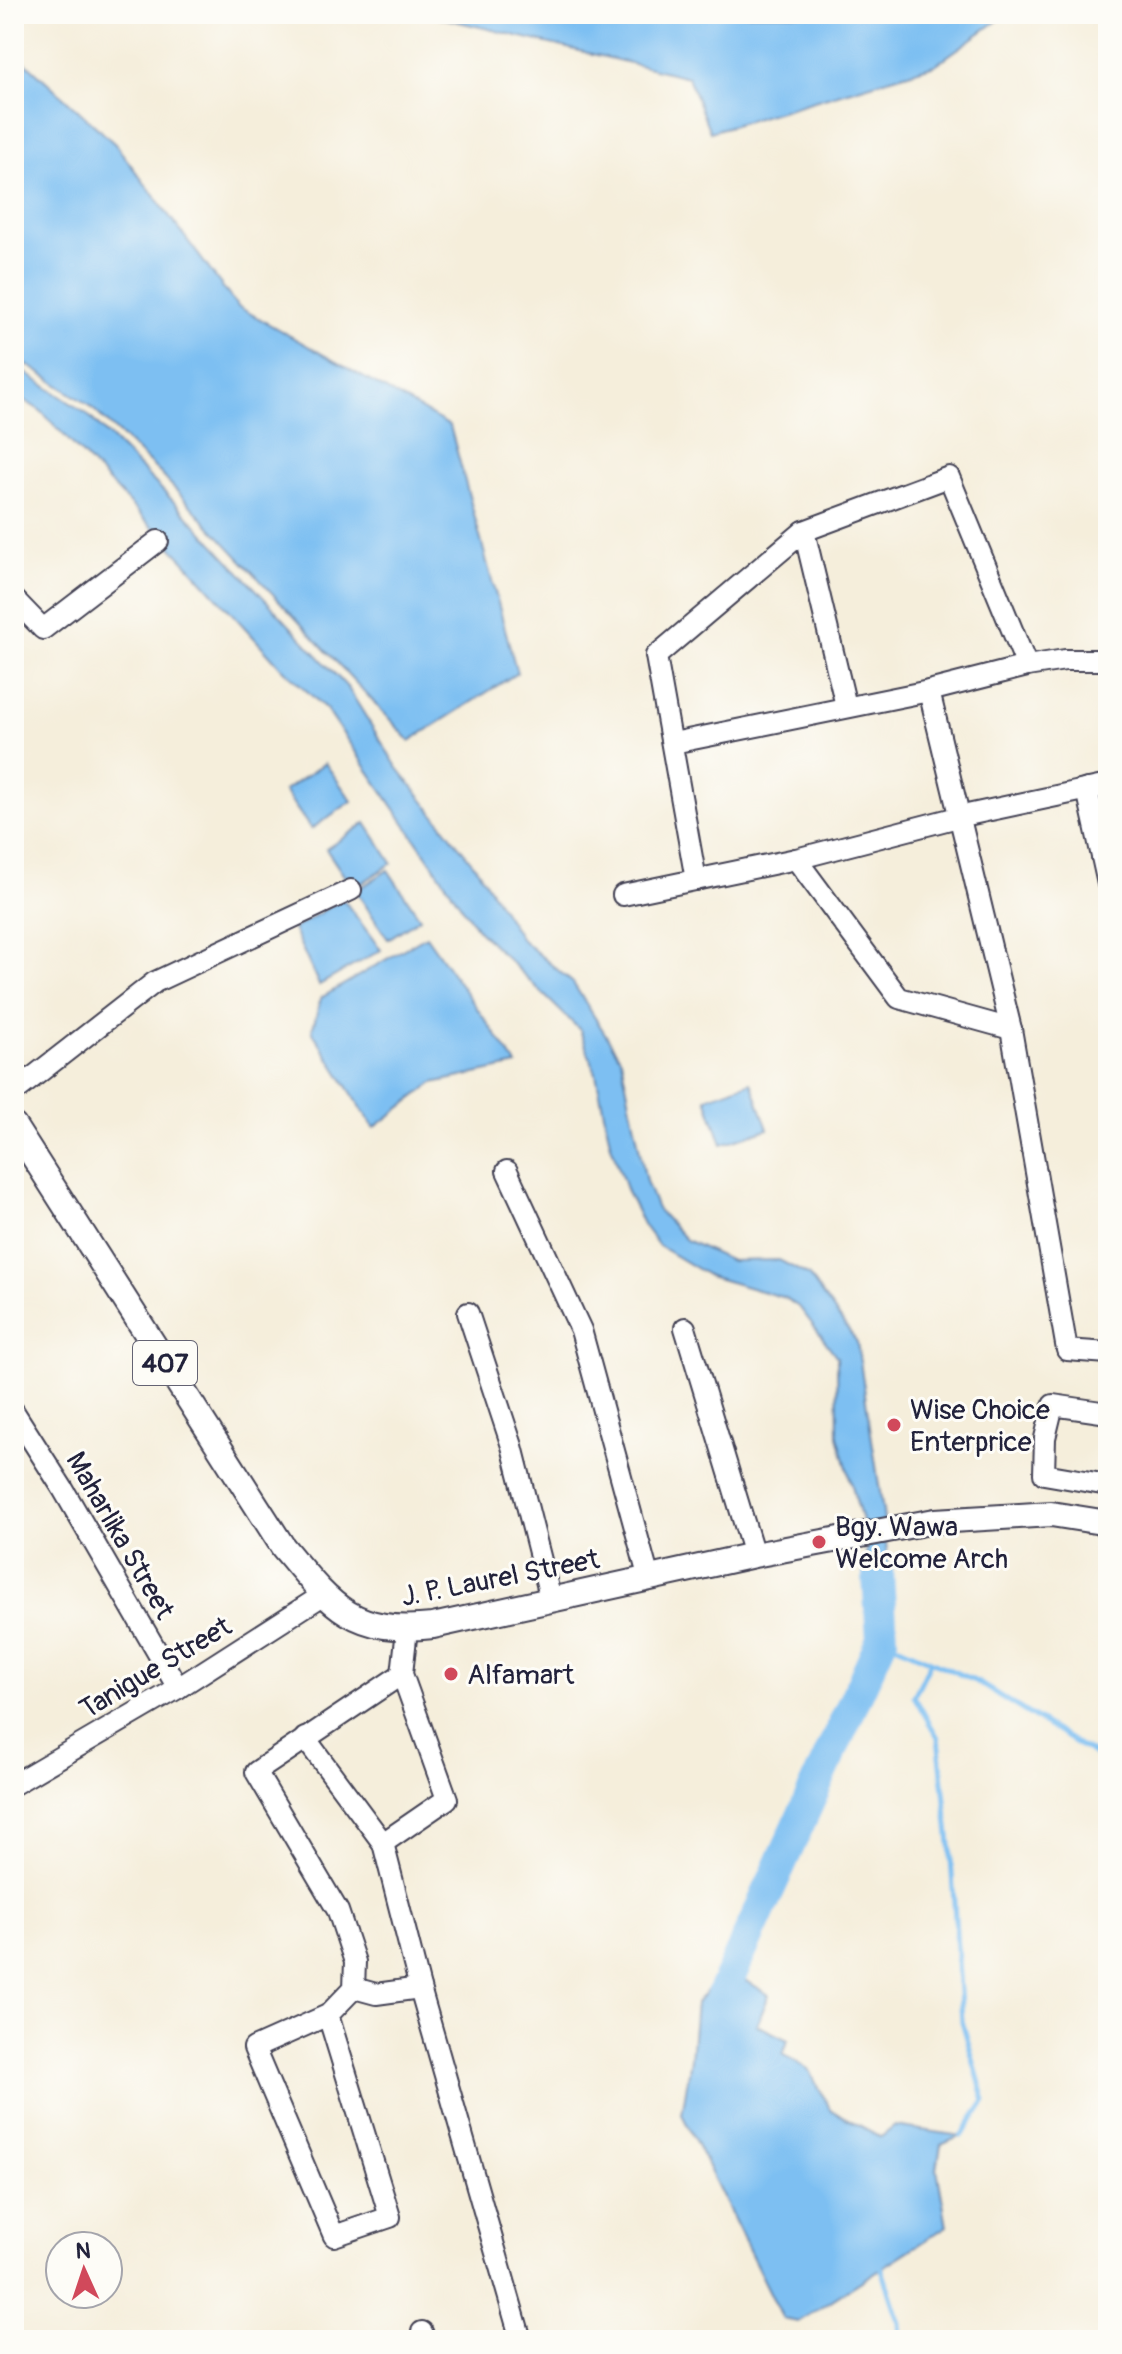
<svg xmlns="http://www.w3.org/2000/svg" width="1122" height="2354" viewBox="0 0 1122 2354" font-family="Pangolin,sans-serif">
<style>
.water{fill:#7dbff2;stroke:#507096;stroke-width:2}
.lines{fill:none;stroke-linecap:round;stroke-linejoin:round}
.stream{stroke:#7dbff2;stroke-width:5}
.river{stroke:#7dbff2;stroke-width:32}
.minor-casing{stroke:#424153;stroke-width:24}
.major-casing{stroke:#424153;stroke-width:28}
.minor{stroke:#fff;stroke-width:20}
.major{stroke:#fff;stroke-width:24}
.poi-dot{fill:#d1495b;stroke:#fdfcf7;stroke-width:3}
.labels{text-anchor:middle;stroke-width:6;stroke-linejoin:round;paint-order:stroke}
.shield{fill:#fdfcf7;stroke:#646373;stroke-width:2}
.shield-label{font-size:26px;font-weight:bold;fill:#22223b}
.poi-label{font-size:28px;fill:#22223b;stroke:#fdfcf7;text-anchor:start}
.street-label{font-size:28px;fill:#22223b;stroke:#fdfcf7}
</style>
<rect width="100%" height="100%" fill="#fdfcf7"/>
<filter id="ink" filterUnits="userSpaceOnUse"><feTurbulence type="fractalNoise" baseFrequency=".0125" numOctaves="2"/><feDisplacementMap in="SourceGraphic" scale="16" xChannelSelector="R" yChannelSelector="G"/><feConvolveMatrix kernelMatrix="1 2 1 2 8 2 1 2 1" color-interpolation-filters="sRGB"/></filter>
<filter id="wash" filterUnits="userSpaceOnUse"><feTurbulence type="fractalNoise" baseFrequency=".006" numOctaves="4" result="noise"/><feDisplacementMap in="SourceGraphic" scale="32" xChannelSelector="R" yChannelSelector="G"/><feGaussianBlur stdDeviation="1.8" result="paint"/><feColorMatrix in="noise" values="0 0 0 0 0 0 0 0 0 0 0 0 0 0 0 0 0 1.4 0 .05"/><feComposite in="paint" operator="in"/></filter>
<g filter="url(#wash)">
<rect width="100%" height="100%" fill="#f5eedb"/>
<g class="water">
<polygon points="426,14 1007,14 935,65 710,132 688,77"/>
<polygon points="14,52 115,144 237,306 450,426 517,673 410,741 161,474 90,406 14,356"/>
<polygon points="14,365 87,414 182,510 348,688 397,767 478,870 521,939 573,983 621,1059 646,1181 657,1209 686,1240 731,1261 779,1260 808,1275 857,1342 883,1511 892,1605 876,1626 862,1521 838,1436 837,1357 800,1308 785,1298 709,1276 659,1246 644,1226 627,1192 610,1142 596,1074 580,1030 478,930 326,709 277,663 189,566 41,411 14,394"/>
<polygon points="325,763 352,801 311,829 284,791"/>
<polygon points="366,823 392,863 353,889 326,849"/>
<polygon points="388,870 420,918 388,939 356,891"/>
<polygon points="343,899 381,950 319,985 293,929"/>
<polygon points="426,936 517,1065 433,1083 374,1128 312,1031 321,998"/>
<polygon points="751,1082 768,1129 722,1144 706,1098"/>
<polygon points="747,1981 769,1995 757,2025 788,2040 783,2054 808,2069 831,2110 881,2137 895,2126 961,2136 941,2145 937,2169 947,2226 798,2322 783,2319 682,2114 691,2059 696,2003 714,1983"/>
</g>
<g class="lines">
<g class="stream">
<polyline points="882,1639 977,1682 1108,1763"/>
<polyline points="931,1661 914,1696 938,1738 950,1844 962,2021 985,2101 961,2136"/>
<polyline points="880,2263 899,2321 900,2340"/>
</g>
<polyline class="river" points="713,2021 723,1992 882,1639 878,1576"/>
</g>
</g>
<g filter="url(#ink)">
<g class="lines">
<defs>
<g id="minor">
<polyline points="804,531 846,706"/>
<polyline points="14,599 43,629 158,541"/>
<polyline points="929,691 1011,1029 1067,1350 1108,1353"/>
<polyline points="673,743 929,691 1027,666 1065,660 1108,660"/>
<polyline points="1087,789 1108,884"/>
<polyline points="796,859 899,998 1011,1029"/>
<polyline points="696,880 656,656 804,531 949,477 1027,666"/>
<polyline points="623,895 796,859 958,817 1108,785"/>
<polyline points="14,1092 155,982 351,890"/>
<polyline points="507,1171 581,1330 649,1579"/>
<polyline points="468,1313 512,1446 551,1600"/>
<polyline points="685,1328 754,1555"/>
<polyline points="14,1412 63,1489 178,1688"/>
<polyline points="1108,1413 1053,1405 1045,1438 1044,1474 1108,1485"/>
<polyline points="305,1738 383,1843 420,1988 521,2340"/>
<polyline points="14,1784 178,1688 323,1595"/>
<polyline points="383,1843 447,1799 402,1674 407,1629"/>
<polyline points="354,1988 376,1994 420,1988"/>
<polyline points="328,2015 254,2048 334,2236 390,2217 328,2015 354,1988 355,1962 338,1911 256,1772 402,1674"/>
<polyline points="422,2332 425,2340"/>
</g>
<path id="major" d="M14,1126L283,1547C331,1605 352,1635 433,1626L754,1555L935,1521L1051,1514L1108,1523"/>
</defs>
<use href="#minor" class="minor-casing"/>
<use href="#major" class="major-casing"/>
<use href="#minor" class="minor"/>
<use href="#major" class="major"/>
</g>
</g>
<g class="poi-dot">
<circle cx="894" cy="1425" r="8"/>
<circle cx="819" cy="1542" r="8"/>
<circle cx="451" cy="1674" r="8"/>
</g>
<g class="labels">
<rect class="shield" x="133" y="1341" width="64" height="44" rx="6"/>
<g class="shield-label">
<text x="165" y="1372">407</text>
</g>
<g class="poi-label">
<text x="910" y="1419">Wise Choice<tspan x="910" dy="32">Enterprice</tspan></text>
<text x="835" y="1536">Bgy. Wawa<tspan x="835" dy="32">Welcome Arch</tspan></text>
<text x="467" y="1684">Alfamart</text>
</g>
<g class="street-label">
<text transform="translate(121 1535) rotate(60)" y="10">Maharlika Street</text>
<text transform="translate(500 1577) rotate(-11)" y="10">J. P. Laurel Street</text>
<text transform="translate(155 1667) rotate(-31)" y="10">Tanigue Street</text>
</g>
</g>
<rect width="1122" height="2354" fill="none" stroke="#fdfcf7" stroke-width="48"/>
<g transform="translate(84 2270) rotate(357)"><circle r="38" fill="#fdfcf7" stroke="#a5a5ac" stroke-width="2"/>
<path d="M0-6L14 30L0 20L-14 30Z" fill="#d1495b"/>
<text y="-12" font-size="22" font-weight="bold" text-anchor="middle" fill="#22223b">N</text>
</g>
</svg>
